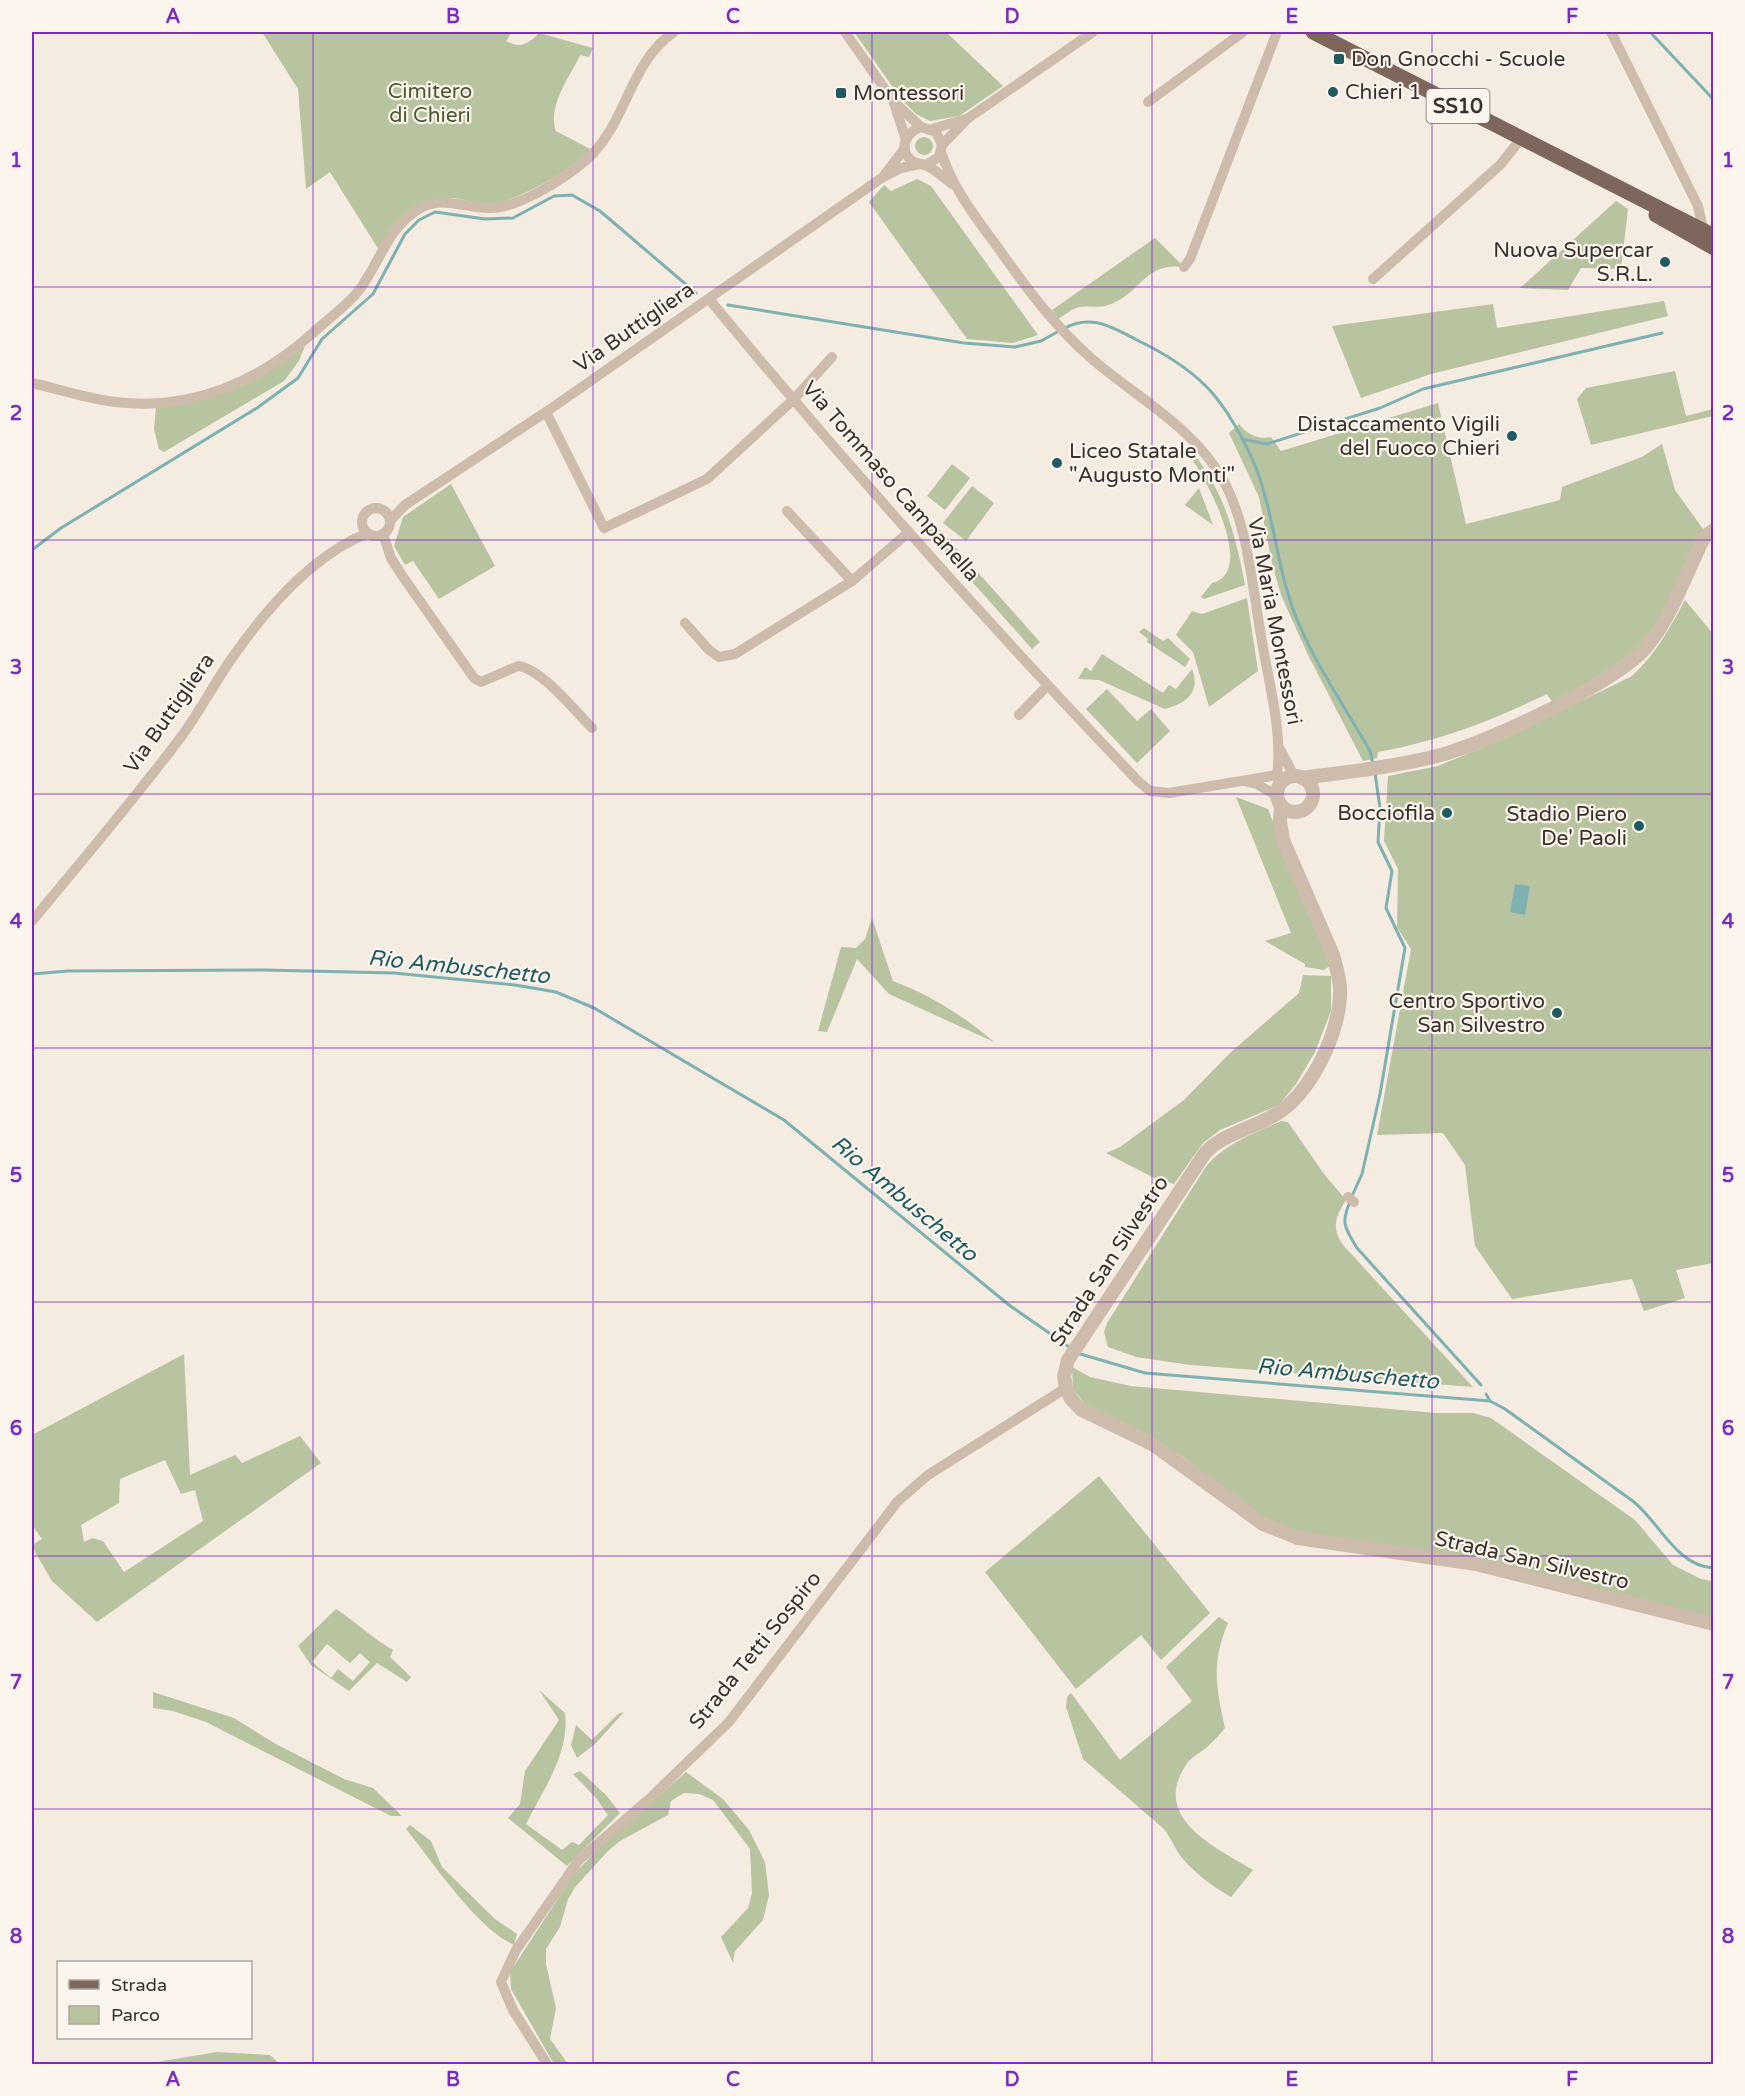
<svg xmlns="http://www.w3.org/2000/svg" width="1745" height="2096" viewBox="0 0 1745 2096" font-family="'Varela Round',sans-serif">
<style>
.green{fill:#b8c4a0;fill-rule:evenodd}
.water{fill:#7fb0b2}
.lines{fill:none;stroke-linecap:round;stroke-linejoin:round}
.stream{stroke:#7fb0b2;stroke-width:3}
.minor{stroke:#cdbbac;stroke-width:10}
.tertiary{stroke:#cdbbac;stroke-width:14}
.primary{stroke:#7d675c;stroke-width:15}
.grid{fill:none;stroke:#7b2cbf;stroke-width:1.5;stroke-opacity:0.55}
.poi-dot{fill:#1f5a5e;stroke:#fbf5ee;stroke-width:2}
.labels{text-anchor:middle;stroke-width:4.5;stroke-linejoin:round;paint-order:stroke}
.shield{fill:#fbf5ee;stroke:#756b66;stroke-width:1.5}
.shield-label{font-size:20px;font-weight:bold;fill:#3b302b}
.poi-label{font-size:21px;fill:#3b302b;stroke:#fbf5ee;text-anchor:end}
.park-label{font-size:21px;fill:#4a5a2e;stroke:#fbf5ee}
.street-label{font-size:21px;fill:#3b302b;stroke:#fbf5ee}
.water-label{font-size:22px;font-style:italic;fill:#1f5a5e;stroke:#fbf5ee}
.neatline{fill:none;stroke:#7b2cbf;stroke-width:2}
.grid-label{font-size:20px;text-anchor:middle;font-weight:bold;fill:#7b2cbf}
</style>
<rect width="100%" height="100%" fill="#f4ebe1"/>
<g class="green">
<path d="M262,32H512L506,41C521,49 528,44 539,33L593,48L589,57L580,55C570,77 547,106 556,131L592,150C561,177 525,195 487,208C429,182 417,211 379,250L330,172L306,189L298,89Z"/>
<polygon points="854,32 946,32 1003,86 959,116 930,121 916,114 901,99"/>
<circle cx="924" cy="146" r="9"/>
<polygon points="917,179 931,186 1038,335 1013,343 967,339 869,202 884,185 891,191"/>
<polygon points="1616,201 1628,209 1621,269 1581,268 1568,290 1520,288"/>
<path d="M1155,238L1184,267C1144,262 1142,292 1111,304C1100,309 1090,305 1079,307C1071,309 1065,315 1058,319L1052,310Z"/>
<polygon points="1664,301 1668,316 1431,374 1361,398 1332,326 1493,304 1497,328"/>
<polygon points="305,346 299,361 284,381 164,452 159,449 154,429 156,407 203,400"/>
<polygon points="1675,371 1686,416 1713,409 1713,416 1591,445 1577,399 1586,388"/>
<path d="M1438,403L1466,524L1560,500L1562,487L1642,457L1662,444L1675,490L1703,529C1684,567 1657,642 1621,666C1600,680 1574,690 1552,702L1547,694C1489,722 1441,740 1378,752L1377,758L1363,761L1308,655L1281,595L1272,563L1259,497L1229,433L1239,424C1247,434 1257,440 1271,437L1281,451Z"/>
<path d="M1196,457C1226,496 1236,538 1245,585L1204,599L1201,597L1212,583C1256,573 1208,482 1193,461Z"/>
<polygon points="952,464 970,478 945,510 927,496"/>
<polygon points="451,484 495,566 439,599 413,561 405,565 394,546 403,517"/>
<polygon points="972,486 994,503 966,541 943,523"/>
<polygon points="1199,488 1213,525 1185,505"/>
<polygon points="933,522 1040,642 1032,649 925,529"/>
<polygon points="1247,598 1258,671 1209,707 1193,652 1176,635 1192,611 1202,614"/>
<path d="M1685,600L1714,635L1713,1263L1676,1270L1685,1298L1644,1311L1632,1279L1512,1299L1475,1246L1465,1165L1443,1133L1377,1135L1411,949L1397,927L1398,869L1384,841L1388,776L1438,766L1510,736L1632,676C1655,655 1670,628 1685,600Z"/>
<polygon points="1144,628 1163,641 1168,638 1190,659 1185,667 1147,642 1148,639 1139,632"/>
<path d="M1102,654L1163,693L1169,685L1176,689L1192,669C1201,693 1186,703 1165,709L1099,680L1078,679L1085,667L1091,671Z"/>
<polygon points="1107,689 1137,721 1151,709 1170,731 1137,763 1086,709"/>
<polygon points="1236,797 1268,809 1328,959 1330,966 1324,970 1305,967 1305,964 1265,941 1291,933"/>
<path d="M872,918L893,981C930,995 964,1016 994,1042L889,994L857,959L827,1032L818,1031L841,947L856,948L865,939Z"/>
<polygon points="1303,975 1331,976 1331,1011 1315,1052 1296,1084 1279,1105 1220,1130 1203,1143 1174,1184 1156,1179 1106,1153 1120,1147 1184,1100 1231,1052 1299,993"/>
<path d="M1281,1121L1288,1122L1324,1174L1346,1200C1335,1217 1331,1229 1344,1246L1473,1387L1190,1365L1136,1357L1108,1347L1104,1332L1107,1323L1205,1168C1224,1144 1253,1134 1281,1121Z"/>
<path d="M184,1354L190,1475L235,1455L242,1463L300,1436L321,1463L97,1622L52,1581L32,1547V1545L42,1539L32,1525V1435ZM165,1460L181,1494L195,1490L203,1521L124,1572L103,1541L92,1538L84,1542L81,1525L119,1503L120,1479Z"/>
<polygon points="1072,1367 1090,1377 1131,1386 1436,1413 1473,1413 1491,1418 1635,1520 1673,1565 1701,1579 1713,1581 1713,1619 1310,1535 1272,1522 1245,1505 1183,1457 1087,1406 1073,1389"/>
<polygon points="1099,1476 1210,1613 1161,1660 1141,1635 1076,1689 985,1572"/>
<path d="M336,1609C356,1622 372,1638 393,1650L390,1657L411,1677L407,1682L377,1663L349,1691L311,1665L298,1646ZM327,1644L350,1663L360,1653L370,1662L353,1681L338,1669L331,1678L312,1662Z"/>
<path d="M1219,1617L1228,1623C1211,1663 1216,1687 1225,1728C1219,1735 1213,1742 1206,1748C1200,1753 1192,1757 1188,1762C1148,1817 1215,1847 1253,1870L1231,1897C1212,1886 1196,1874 1182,1858C1175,1849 1171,1838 1164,1829L1083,1759L1066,1707L1067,1697L1071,1693L1120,1760L1192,1701L1166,1667Z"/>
<path d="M539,1690L565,1713C570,1753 543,1790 526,1824L562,1850L572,1842L579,1845L608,1815L596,1798L573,1774L580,1771L606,1795L620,1813L567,1866L508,1818L520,1804L525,1771L559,1720Z"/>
<polygon points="153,1692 234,1718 274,1743 344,1779 373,1788 402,1816 391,1816 206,1722 173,1711 153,1708"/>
<polygon points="624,1712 595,1744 577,1758 571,1745 576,1725 592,1740 618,1714"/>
<polygon points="686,1772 723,1799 749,1830 765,1862 769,1895 763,1920 735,1951 733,1963 721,1937 748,1908 752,1893 750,1849 713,1800 699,1794 684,1793 671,1801 668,1815 620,1841 608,1851 576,1886 568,1899 560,1927 546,1949 546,1964 556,2008 550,2039 568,2064 554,2064 511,1989 510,1972 574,1874 603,1844"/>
<path d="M410,1825L431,1841L442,1867L495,1919L517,1934L514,1945C477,1929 432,1861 406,1829Z"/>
<polygon points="217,2052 270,2055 280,2064 145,2064"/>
</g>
<polygon class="water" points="1515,884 1530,886 1525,915 1510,912"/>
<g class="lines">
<g class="stream">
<polyline points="1650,32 1714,100"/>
<polyline points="728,305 964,343 1015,347 1041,341 1059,331"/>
<path d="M1065,328C1091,314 1112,327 1137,340C1164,353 1194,371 1214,395C1231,415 1252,454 1260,479C1276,526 1278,577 1299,624C1317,667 1347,710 1370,751L1373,764"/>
<polyline points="1242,439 1267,444 1380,408 1423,389 1662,333"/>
<polyline points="32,550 61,528 257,408 298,378 322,339 373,294 405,234 419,220 435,212 485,219 513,218 554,196 572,195 600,211 696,293"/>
<polyline points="32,974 68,971 264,970 394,973 515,985 556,992 594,1008 784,1120 1009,1305 1072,1349"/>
<polyline points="1352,1196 1362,1174 1380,1094 1405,948 1386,908 1392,871 1378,842 1380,808 1375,773"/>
<path d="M1350,1202C1340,1224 1346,1229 1357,1248L1481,1385"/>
<path d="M1077,1353L1145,1373L1490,1401L1505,1409L1634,1502C1660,1523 1676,1566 1714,1568"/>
<polyline points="1486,1394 1490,1401"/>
</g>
<g class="minor">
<polyline points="845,32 894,102 921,127"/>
<polyline points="1611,32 1698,206 1703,229"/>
<polyline points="1148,102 1243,32"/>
<polyline points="894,103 906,140"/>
<polyline points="932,129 966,119"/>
<polyline points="942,145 967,119 1093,32"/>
<path d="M941,152C953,188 974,215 996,245C1025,286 1054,326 1092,359C1136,397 1192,426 1222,478C1248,524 1252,585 1261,636C1268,680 1283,731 1277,775L1282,782"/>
<path d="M926,165L939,157L942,145L936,132L921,127C906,132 898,149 911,160C917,165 923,163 929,167C937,171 944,178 952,184"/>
<polyline points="885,174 905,148"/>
<polyline points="1184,267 1190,259 1277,32"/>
<polyline points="1373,279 1500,165 1521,139"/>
<path d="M709,299C846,465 990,626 1139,782L1150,791L1169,793L1277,775"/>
<path d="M32,383C59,389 88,399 116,402C191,411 259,382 314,332C329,318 348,305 360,289C380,262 388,227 419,209C443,195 463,208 489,208C517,209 564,179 585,161C626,127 629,62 674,32"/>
<polyline points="546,412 604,528 707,479 793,400 832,357"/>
<circle cx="376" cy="522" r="14"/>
<polyline points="787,511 852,581"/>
<polyline points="390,521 405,505 546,412 883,177 901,168 920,164"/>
<path d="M383,534L391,558L401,574L474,678L481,682L518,666C542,669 575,711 592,728"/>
<polyline points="685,623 709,650 719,657 735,654 852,581 909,532"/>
<polyline points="1019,715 1047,686"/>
<polyline points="1280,749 1294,776"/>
<polyline points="1244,781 1257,784 1277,796"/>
<path d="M32,921C81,862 131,803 178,741C198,715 213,685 232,658C266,609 312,555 368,533"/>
<polyline points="1348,1197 1354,1202"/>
<polyline points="547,2064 513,2010 501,1982 516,1950 578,1861 649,1799 729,1722 897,1502 928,1475 1066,1388"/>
</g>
<g class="tertiary">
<circle cx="1295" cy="794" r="18"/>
<path d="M1302,778C1347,772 1393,767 1437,756C1485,744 1619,682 1648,645C1674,613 1686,572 1705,536L1714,530"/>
<path d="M1281,805L1280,821L1283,840L1333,955C1336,966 1339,976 1340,987C1342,1030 1311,1095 1273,1116C1250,1129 1223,1134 1205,1153L1068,1360L1064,1376L1066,1388L1071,1399L1082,1410L1154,1445L1263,1524L1298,1538L1476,1564L1714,1624"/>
</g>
<g class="primary">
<polyline points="1313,32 1714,236"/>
<polyline points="1656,215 1714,248"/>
</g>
</g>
<path class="grid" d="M313,32V2064M593,32V2064M872,32V2064M1152,32V2064M1432,32V2064M32,287H1714M32,540H1714M32,794H1714M32,1048H1714M32,1302H1714M32,1556H1714M32,1809H1714"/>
<g class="poi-dot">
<rect x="1333" y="53" width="12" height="12" rx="3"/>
<circle cx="1333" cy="92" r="6"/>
<rect x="835" y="87" width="12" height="12" rx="3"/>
<circle cx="1665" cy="262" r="6"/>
<circle cx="1512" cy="436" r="6"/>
<circle cx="1057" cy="463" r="6"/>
<circle cx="1447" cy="813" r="6"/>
<circle cx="1639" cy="826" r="6"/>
<circle cx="1557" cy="1013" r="6"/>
</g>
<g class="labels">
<rect class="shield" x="1426.5" y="89" width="63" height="34" rx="4.5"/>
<g class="shield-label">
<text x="1458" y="113">SS10</text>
</g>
<g class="poi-label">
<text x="1351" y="66" text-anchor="start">Don Gnocchi - Scuole</text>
<text x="1345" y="99" text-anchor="start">Chieri 1</text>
<text x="853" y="100" text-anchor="start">Montessori</text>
<text x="1653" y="257">Nuova Supercar<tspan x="1653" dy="24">S.R.L.</tspan></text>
<text x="1500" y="431">Distaccamento Vigili<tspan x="1500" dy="24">del Fuoco Chieri</tspan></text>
<text x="1069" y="458" text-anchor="start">Liceo Statale<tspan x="1069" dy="24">"Augusto Monti"</tspan></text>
<text x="1435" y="820">Bocciofila</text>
<text x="1627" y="821">Stadio Piero<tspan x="1627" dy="24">De' Paoli</tspan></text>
<text x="1545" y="1008">Centro Sportivo<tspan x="1545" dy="24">San Silvestro</tspan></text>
</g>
<g class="park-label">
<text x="430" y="98">Cimitero<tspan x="430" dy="24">di Chieri</tspan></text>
</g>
<g class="street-label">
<text transform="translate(634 327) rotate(-35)" y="7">Via Buttigliera</text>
<text transform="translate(891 481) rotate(49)" y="7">Via Tommaso Campanella</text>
<text transform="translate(1275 621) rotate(79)" y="7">Via Maria Montessori</text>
<text transform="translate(169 713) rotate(-55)" y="7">Via Buttigliera</text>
<text transform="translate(1109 1261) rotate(-57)" y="7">Strada San Silvestro</text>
<text transform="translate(1532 1560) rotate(13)" y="7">Strada San Silvestro</text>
<text transform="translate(755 1650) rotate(-51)" y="7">Strada Tetti Sospiro</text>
</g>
<g class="water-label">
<text transform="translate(459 966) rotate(6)" y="8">Rio Ambuschetto</text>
<text transform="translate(905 1198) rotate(40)" y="8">Rio Ambuschetto</text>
<text transform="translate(1348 1373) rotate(5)" y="8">Rio Ambuschetto</text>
</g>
</g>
<rect width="1745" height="2096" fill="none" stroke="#fbf5ee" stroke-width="66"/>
<rect x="57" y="1961" width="195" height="78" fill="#fbf5ee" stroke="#aea6a0" stroke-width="1.5"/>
<rect x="69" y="1980" width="30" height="9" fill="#7d675c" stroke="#aea6a0" stroke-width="1.5"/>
<text x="111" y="1991" font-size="18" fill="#3b302b">Strada</text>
<rect x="69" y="2006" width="30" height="18" fill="#b8c4a0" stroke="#aea6a0" stroke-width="1.5"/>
<text x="111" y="2021" font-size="18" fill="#3b302b">Parco</text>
<rect x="33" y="33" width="1679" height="2030" class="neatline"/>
<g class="grid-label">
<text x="173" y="23">A</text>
<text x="453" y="23">B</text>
<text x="733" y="23">C</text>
<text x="1012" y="23">D</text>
<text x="1292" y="23">E</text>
<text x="1572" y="23">F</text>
<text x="16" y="167">1</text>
<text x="1728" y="167">1</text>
<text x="16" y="420">2</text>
<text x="1728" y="420">2</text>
<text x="16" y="674">3</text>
<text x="1728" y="674">3</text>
<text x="16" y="928">4</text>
<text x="1728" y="928">4</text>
<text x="16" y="1182">5</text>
<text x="1728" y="1182">5</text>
<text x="16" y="1435">6</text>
<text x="1728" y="1435">6</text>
<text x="16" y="1689">7</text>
<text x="1728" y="1689">7</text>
<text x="16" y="1943">8</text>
<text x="1728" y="1943">8</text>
<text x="173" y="2086">A</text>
<text x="453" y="2086">B</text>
<text x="733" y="2086">C</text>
<text x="1012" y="2086">D</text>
<text x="1292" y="2086">E</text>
<text x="1572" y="2086">F</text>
</g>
</svg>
